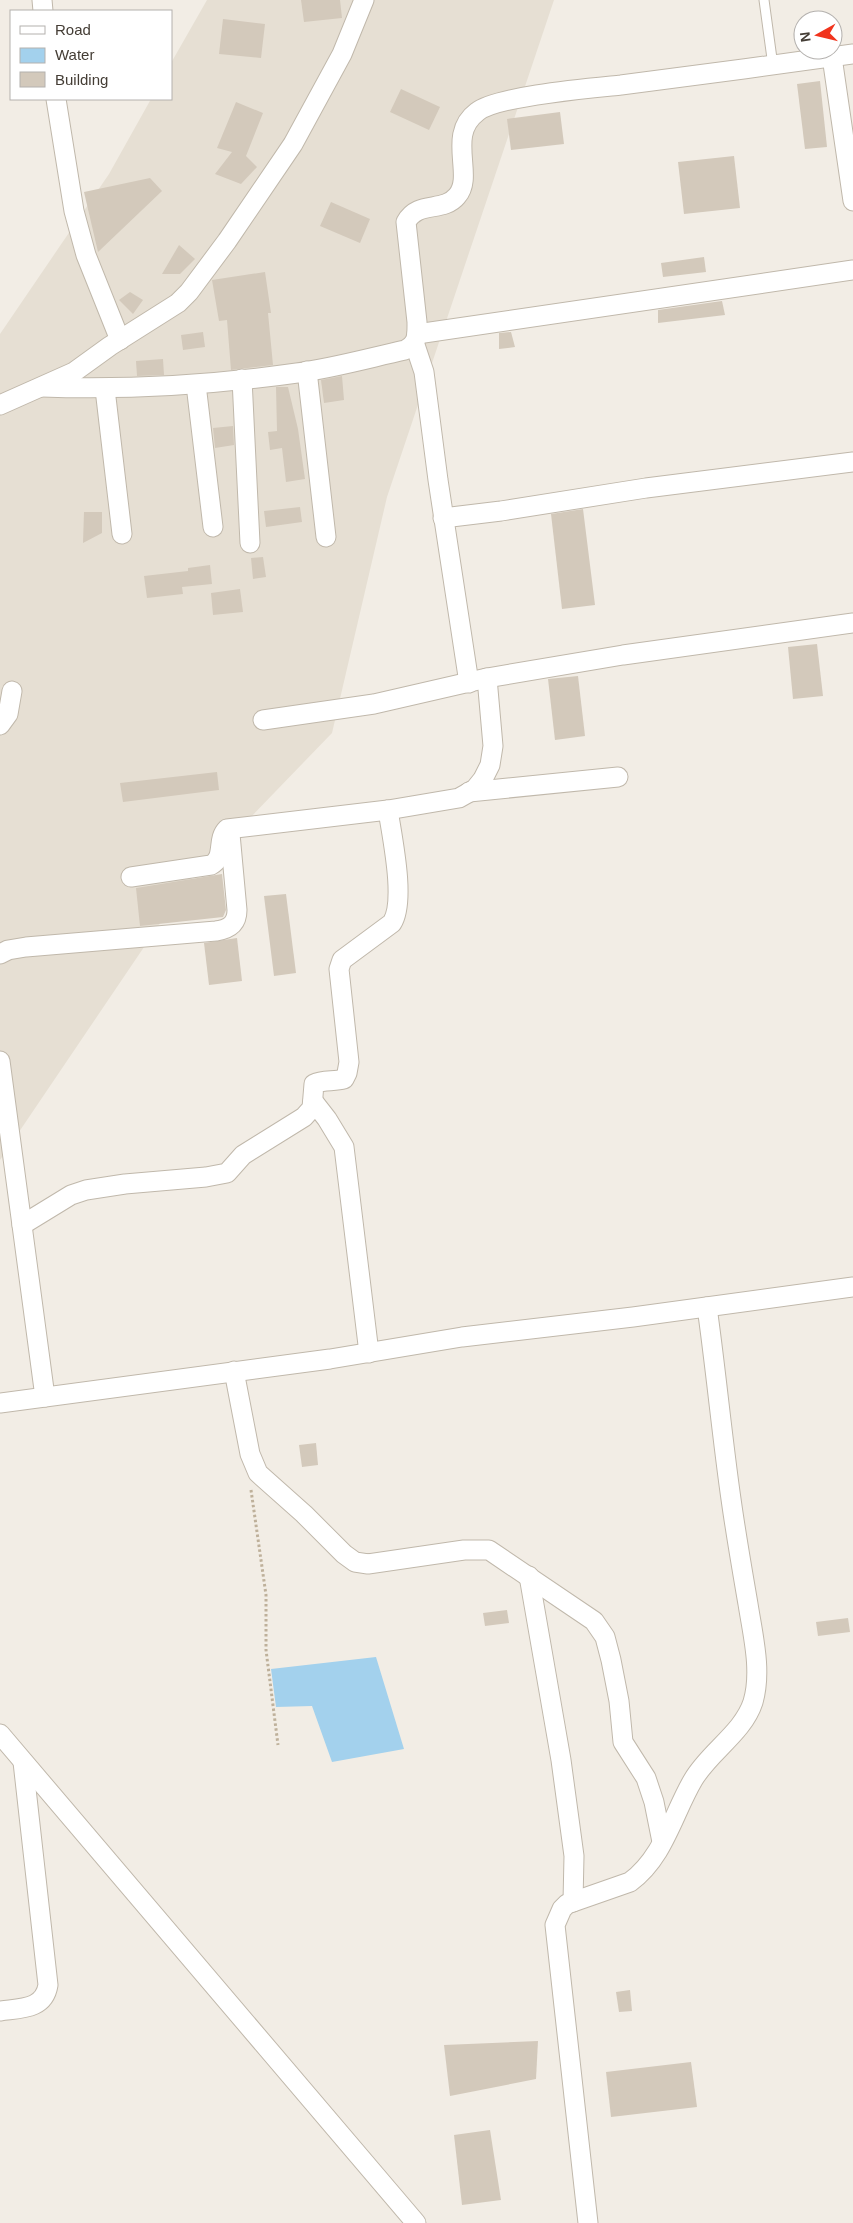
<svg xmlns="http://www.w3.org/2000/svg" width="853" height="2223" viewBox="0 0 853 2223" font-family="Arial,sans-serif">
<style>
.residential{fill:#e6dfd3}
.water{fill:#a3d1ed}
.building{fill:#d3c9bb}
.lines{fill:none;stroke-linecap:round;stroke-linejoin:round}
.lane-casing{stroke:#c0b8ab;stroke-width:11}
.street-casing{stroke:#c0b8ab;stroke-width:21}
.path{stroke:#beb09a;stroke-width:3;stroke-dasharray:2.5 2.5;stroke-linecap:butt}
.lane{stroke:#fff;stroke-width:9}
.street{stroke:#fff;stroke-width:19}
</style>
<rect width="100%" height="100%" fill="#f2ede5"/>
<polygon class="residential" points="207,0 554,0 387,497 332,733 188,882 0,1160 0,334 109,174 151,99 171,99 171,63"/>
<polygon class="water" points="376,1657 404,1749 332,1762 312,1706 276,1707 271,1669"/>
<g class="building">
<polygon points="301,0 340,0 342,18 304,22"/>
<polygon points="223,19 265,24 261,58 219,54"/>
<polygon points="820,81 827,147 805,149 797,84"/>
<polygon points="401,89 440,107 429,130 390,112"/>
<polygon points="236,102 263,113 246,156 257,167 241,184 215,174 232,152 217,148"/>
<polygon points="560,112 564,144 511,150 507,119"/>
<polygon points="734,156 740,208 684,214 678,162"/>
<polygon points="150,178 162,191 98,252 84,192"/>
<polygon points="331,202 370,219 360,243 320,226"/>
<polygon points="179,245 195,259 180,274 162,274"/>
<polygon points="704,257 706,272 663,277 661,263"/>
<polygon points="265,272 271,313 268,313 273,365 231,370 227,320 219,321 212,280"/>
<polygon points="130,292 143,300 133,314 119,300"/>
<polygon points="722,301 725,315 658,323 658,310"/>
<polygon points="203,332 205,347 183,350 181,335"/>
<polygon points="511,332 515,347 499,349 499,333"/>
<polygon points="163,359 164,375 137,376 136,361"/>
<polygon points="342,376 344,400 324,403 321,380"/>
<polygon points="276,387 288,387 298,429 305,479 286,482 282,448 270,450 268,432 277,431"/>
<polygon points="233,426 234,445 215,448 213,428"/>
<polygon points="300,507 302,522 266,527 264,511"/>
<polygon points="583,509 595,605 562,609 551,514"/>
<polygon points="84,512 102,512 102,533 83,543"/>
<polygon points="263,557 266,577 253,579 251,558"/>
<polygon points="210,565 212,584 182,587 183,594 147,598 144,576 188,571 188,568"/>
<polygon points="240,589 243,612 213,615 211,593"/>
<polygon points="817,644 823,696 793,699 788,647"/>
<polygon points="578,676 585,736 555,740 548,679"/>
<polygon points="217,772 219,790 123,802 120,783"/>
<polygon points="222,874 226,910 223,917 140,926 136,888"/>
<polygon points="286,894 296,973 274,976 264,896"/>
<polygon points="237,938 242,981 209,985 204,943"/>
<polygon points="316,1443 318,1465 302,1467 299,1445"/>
<polygon points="507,1610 509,1623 485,1626 483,1613"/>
<polygon points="848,1618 850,1632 818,1636 816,1622"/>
<polygon points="630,1990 632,2011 619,2012 616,1992"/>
<polygon points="538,2041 536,2079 450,2096 444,2045"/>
<polygon points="691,2062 697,2107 611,2117 606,2072"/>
<polygon points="490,2130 501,2200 462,2205 454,2135"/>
</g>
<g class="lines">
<defs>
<polyline id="lane" points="764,0 773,66"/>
<g id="street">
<polyline points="42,0 43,11"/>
<polyline points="832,57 853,201"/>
<polyline points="56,99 74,211 86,255 120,340"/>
<polyline points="417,334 853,270"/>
<polyline points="415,345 424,372 438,480 469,683"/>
<polyline points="307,371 326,537"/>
<polyline points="242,379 250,543"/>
<path d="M42,387C127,390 212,385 297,373C333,368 369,358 405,350C418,343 417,336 417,322L406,222C418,200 443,213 457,196C475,176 446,135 477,112C496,96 592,88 621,85C698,75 776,65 853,54"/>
<polyline points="105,389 122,534"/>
<polyline points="197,393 213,527"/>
<polyline points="0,405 74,372 110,346 178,303 189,292 227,241 293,144 342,54 364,0"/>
<polyline points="443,518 501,511 646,488 853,462"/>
<polyline points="263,720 374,704 487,678 623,655 853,623"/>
<polyline points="0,725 8,714 12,691"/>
<polyline points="469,792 618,777"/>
<path d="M131,877L211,865C226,857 216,840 227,829L388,810L459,798L475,789L483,779L490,765L493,746L487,678"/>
<path d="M0,954L8,950L26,947L216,931C229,929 237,924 237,910L230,834"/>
<polyline points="0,1061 45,1397"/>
<polyline points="313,1101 327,1119 344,1147 369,1353"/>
<path d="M22,1225L71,1195L86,1190L125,1184L206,1177L227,1173L243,1155L304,1117L312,1108L314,1084C323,1079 334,1082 344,1079L347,1073L349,1062L339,969L342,960L392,923C406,901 392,837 388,810"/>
<polyline points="234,1371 250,1454 258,1473 304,1514 344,1554 355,1562 368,1564 464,1550 489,1550 594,1621 605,1637 611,1660 619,1701 623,1742 646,1778 654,1802 662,1842"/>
<polyline points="0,1403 330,1359 462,1337 633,1317 853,1287"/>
<polyline points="529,1576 561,1760 574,1856 573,1902"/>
<polyline points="0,1734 416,2223"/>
<path d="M0,2011C20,2008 44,2010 48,1985L23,1762"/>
<path d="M588,2223L555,1925L562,1909L567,1904L630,1882C664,1857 673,1814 693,1780C709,1752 743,1733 753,1702C762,1671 753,1636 748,1604C742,1569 736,1535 731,1499C722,1436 716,1371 707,1307"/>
</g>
</defs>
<use href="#lane" class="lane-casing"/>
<use href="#street" class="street-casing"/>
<polyline class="path" points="251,1490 266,1595 266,1650 278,1745"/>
<use href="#lane" class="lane"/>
<use href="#street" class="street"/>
</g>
<rect x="10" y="10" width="162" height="90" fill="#ffffff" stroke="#b4b1ae"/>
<rect x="20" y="26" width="25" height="8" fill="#ffffff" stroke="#b4b1ae"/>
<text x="55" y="35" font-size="15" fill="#443d35">Road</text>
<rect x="20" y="48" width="25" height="15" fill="#a3d1ed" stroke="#b4b1ae"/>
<text x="55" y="60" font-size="15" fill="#443d35">Water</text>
<rect x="20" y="72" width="25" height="15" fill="#d3c9bb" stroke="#b4b1ae"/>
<text x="55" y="85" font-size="15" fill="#443d35">Building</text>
<g transform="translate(818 35) rotate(262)"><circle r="24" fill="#ffffff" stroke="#b4b1ae"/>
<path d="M0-4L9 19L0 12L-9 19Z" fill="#f1341d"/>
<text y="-8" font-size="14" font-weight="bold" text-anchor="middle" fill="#443d35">N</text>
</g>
</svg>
